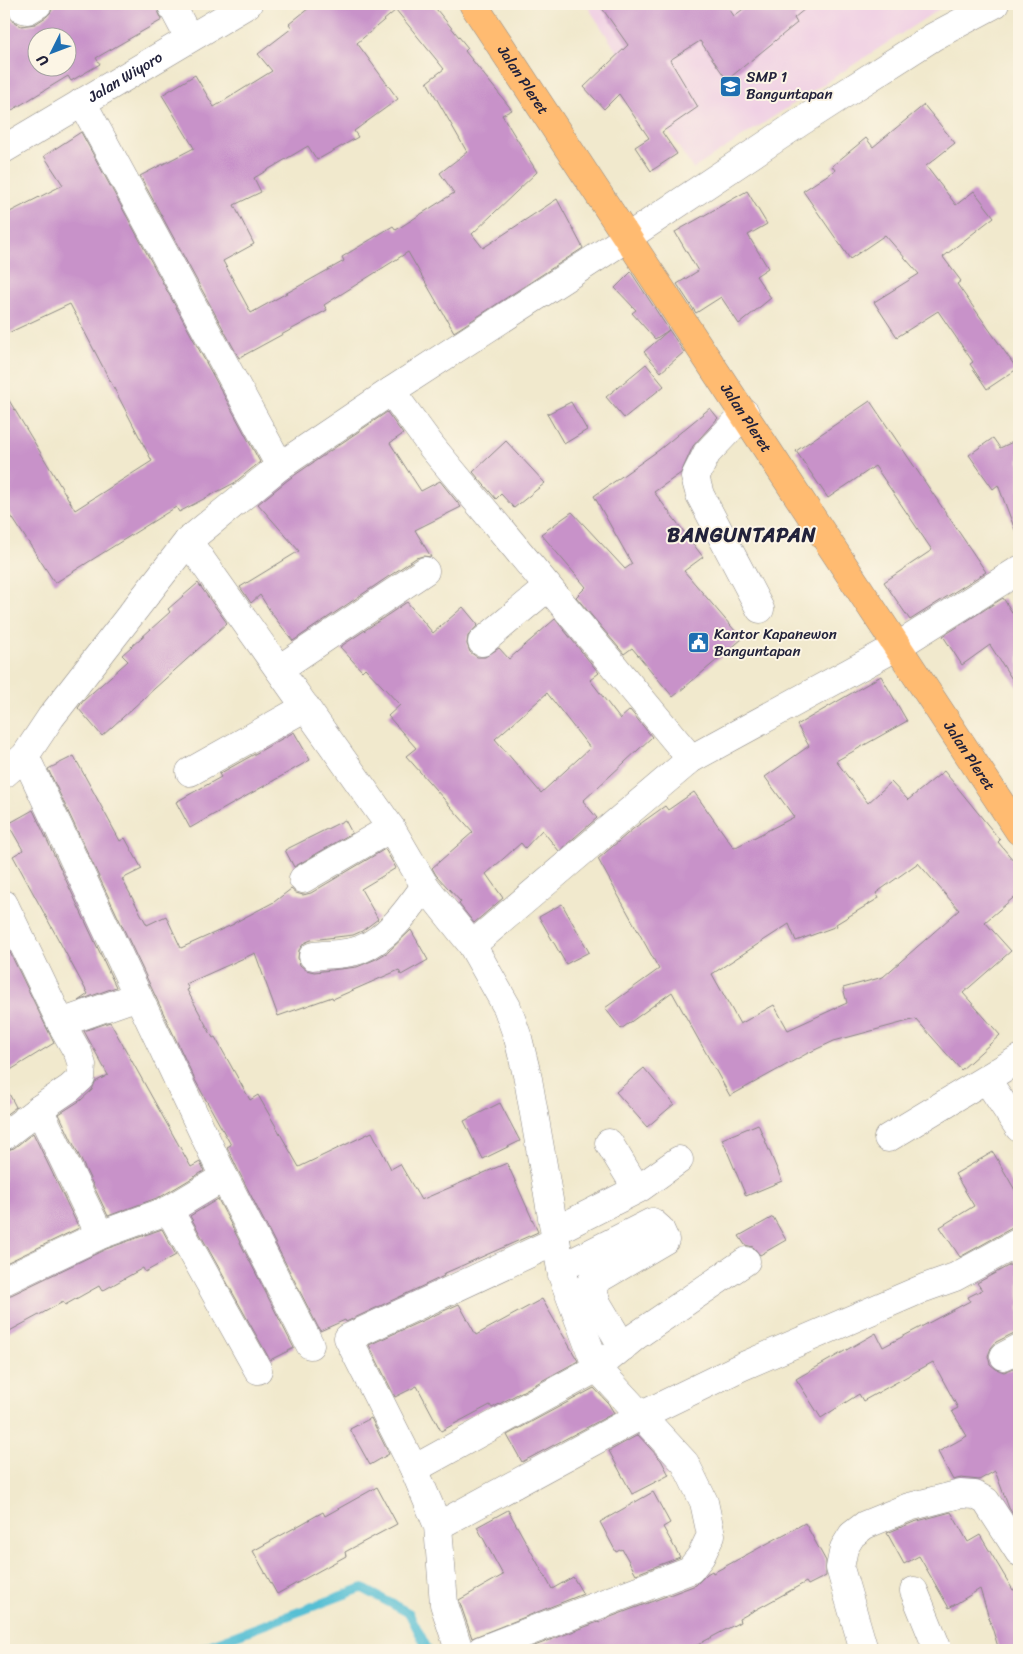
<svg xmlns="http://www.w3.org/2000/svg" width="1023" height="1654" viewBox="0 0 1023 1654" font-family="Sriracha,sans-serif">
<style>
.built{fill:#f0d0e4}
.lines{fill:none;stroke-linecap:round;stroke-linejoin:round}
.stream{stroke:#57bfd4;stroke-width:9}
.building{fill:#c892c9;fill-rule:evenodd}
.minor-casing{stroke:#8a8684;stroke-width:29}
.major-casing{stroke:#8a8684;stroke-width:29}
.minor{stroke:#fff;stroke-width:28}
.major{stroke:#ffbb71;stroke-width:28}
.labels{text-anchor:middle;stroke-width:4;stroke-linejoin:round;paint-order:stroke}
.street-label{font-size:15px;fill:#22223b;stroke:#fcf5e5}
.poi-label{font-size:15px;fill:#22223b;stroke:#fcf5e5;text-anchor:start}
.district-label{font-size:20px;font-weight:bold;letter-spacing:1px;fill:#22223b;stroke:#fcf5e5}
</style>
<rect width="100%" height="100%" fill="#fcf5e5"/>
<filter id="ink" filterUnits="userSpaceOnUse"><feTurbulence type="fractalNoise" baseFrequency=".02" numOctaves="2"/><feDisplacementMap in="SourceGraphic" scale="10" xChannelSelector="R" yChannelSelector="G"/><feConvolveMatrix kernelMatrix="1 2 1 2 8 2 1 2 1" color-interpolation-filters="sRGB"/></filter>
<filter id="wash" filterUnits="userSpaceOnUse"><feTurbulence type="fractalNoise" baseFrequency=".0096" numOctaves="4" result="noise"/><feDisplacementMap in="SourceGraphic" scale="20" xChannelSelector="R" yChannelSelector="G"/><feGaussianBlur stdDeviation="1.12" result="paint"/><feColorMatrix in="noise" values="0 0 0 0 0 0 0 0 0 0 0 0 0 0 0 0 0 1.4 0 .05"/><feComposite in="paint" operator="in"/></filter>
<g filter="url(#wash)">
<rect width="100%" height="100%" fill="#f1e9cd"/>
<polygon class="built" points="586,4 947,4 693,169"/>
<g class="lines">
<polyline class="stream" points="197,1650 362,1588 409,1613 428,1650"/>
</g>
<g id="blocks">
<g class="building">
<path d="M58,4H155L162,20L96,58L100,64L71,81L68,76L4,115V7L11,19L21,26L35,24L46,17L51,12L53,7ZM38,38H68V68H38Z"/>
<path d="M314,4H432L468,48L465,51L512,110L502,115L537,172L472,234L483,248L557,199L583,248L454,332L408,252L324,305L327,310L239,358L140,176L194,148L162,95L195,75L214,107L272,71L258,54L292,28L289,24ZM396,10L444,69L427,82L467,152L440,173L454,193L396,230L393,226L342,257L344,261L251,313L223,261L254,244L234,205L261,192L254,178L308,146L317,160L358,137L354,131L398,99L357,43Z"/>
<polygon points="599,4 726,4 734,16 750,4 811,4 794,18 797,23 727,80 700,41 670,60 698,107 662,132 677,154 651,171 635,147 649,138 619,94 604,109 584,87 628,45"/>
<polygon points="924,105 955,143 926,166 956,205 974,191 994,217 943,257 961,281 957,284 1017,369 987,389 970,364 973,362 938,311 897,337 874,302 919,274 885,235 850,259 803,191 835,170 832,166 866,138 873,147"/>
<polygon points="81,132 260,462 234,483 179,512 176,507 55,583 4,505 4,392 75,510 152,461 70,304 4,335 4,215 63,185 44,156"/>
<polygon points="747,191 767,224 748,235 768,268 756,276 771,298 739,324 721,297 696,313 677,284 698,271 675,232"/>
<polygon points="631,272 669,330 655,339 632,313 636,310 615,288"/>
<polygon points="669,330 684,352 661,372 644,352"/>
<polygon points="646,364 664,386 624,418 606,397"/>
<polygon points="870,401 986,572 910,620 884,582 932,550 875,466 828,498 796,451"/>
<polygon points="571,402 587,430 564,444 547,414"/>
<polygon points="710,408 718,418 693,446 681,473 654,492 703,557 684,571 742,639 673,697 632,648 624,654 576,597 586,587 541,534 572,512 625,569 632,564 594,496 659,450"/>
<polygon points="387,412 403,434 390,443 421,491 440,481 461,507 415,530 431,557 423,556 416,558 293,641 272,614 260,595 251,603 240,587 299,551 258,504 289,479"/>
<polygon points="993,438 1000,448 1019,439 1019,534 1017,535 998,485 993,489 969,455"/>
<polygon points="506,441 545,483 514,508 501,494 496,499 473,472"/>
<polygon points="198,583 227,623 102,736 78,708 84,700 128,661 122,655 170,612 168,609"/>
<polygon points="1003,598 1019,623 1019,690 990,645 962,665 943,636"/>
<path d="M407,602L433,633L463,607L478,625L468,636L467,644L470,652L477,657H485L499,648L509,659L555,619L599,673L590,680L620,719L630,710L652,737L583,801L597,818L559,851L542,830L525,848L521,843L486,874L503,898L474,923L459,904L461,902L436,875L432,868L473,832L406,756L416,748L388,716L400,705L365,668L362,671L340,647ZM547,693L590,748L541,793L495,739Z"/>
<path d="M881,676L907,721L836,761L868,803L891,782L908,800L944,771L1000,840L998,842L1019,867V893L985,922L1011,951L963,993L1000,1035L961,1070L916,1019L834,1041L806,1054L730,1096L672,992L621,1029L605,1008L659,969L598,859L633,829L665,806L668,810L694,792L734,848L794,817L765,777L809,746L797,725ZM918,863L959,910L883,977L843,988L847,1003L788,1030L774,1005L740,1024L712,974L789,924L796,941L837,926L836,924L879,898L876,893Z"/>
<polygon points="294,732 310,760 190,828 176,802 221,777 219,774"/>
<polygon points="74,756 120,841 125,838 142,869 122,879 147,925 166,916 181,948 234,924 234,923 274,902 291,889 296,893 303,895 311,893 385,849 396,868 361,889 378,919 362,931 353,935 311,940 304,943 299,950 298,958 300,965 306,970 314,972 357,967 376,959 388,952 411,930 428,960 401,975 399,970 333,999 332,997 278,1016 255,953 186,984 189,989 187,990 213,1038 215,1037 250,1100 258,1095 299,1167 372,1132 391,1169 400,1164 421,1200 507,1163 538,1232 443,1274 444,1276 346,1322 345,1320 320,1331 238,1170 227,1147 231,1145 195,1080 48,769"/>
<polygon points="33,810 116,987 78,1001 88,994 13,856 23,850 8,824"/>
<polygon points="345,820 352,833 294,867 285,850"/>
<polygon points="562,904 589,952 566,964 539,917"/>
<polygon points="4,940 54,1043 4,1074"/>
<polygon points="110,1022 191,1167 200,1162 204,1171 162,1196 108,1216 59,1114 81,1100 92,1090 95,1082 108,1075 84,1031"/>
<polygon points="644,1068 674,1104 647,1127 616,1092"/>
<polygon points="4,1084 16,1107 4,1116"/>
<polygon points="500,1103 520,1141 483,1159 464,1121"/>
<polygon points="758,1124 782,1181 746,1196 722,1139"/>
<polygon points="33,1133 79,1228 4,1264 4,1151 14,1148"/>
<polygon points="993,1152 1019,1197 1019,1226 1012,1228 960,1257 940,1227 974,1206 955,1174"/>
<polygon points="218,1199 294,1348 270,1360 190,1216"/>
<polygon points="773,1217 786,1240 760,1255 753,1247 745,1245 739,1236"/>
<polygon points="162,1229 176,1255 145,1272 143,1268 102,1291 99,1286 65,1305 63,1302 4,1334 4,1296 11,1295 106,1249"/>
<polygon points="1019,1260 1019,1332 1012,1334 996,1342 991,1348 988,1356 990,1364 996,1369 1004,1372 1019,1366 1019,1524 1009,1508 995,1471 979,1480 961,1478 953,1480 938,1452 967,1436 952,1411 958,1408 933,1362 863,1401 859,1394 821,1418 796,1379 876,1333 883,1347 970,1301 968,1297 982,1290 977,1283"/>
<polygon points="542,1299 578,1361 492,1408 490,1405 441,1431 417,1386 395,1397 369,1345 459,1304 476,1335"/>
<polygon points="594,1388 608,1403 614,1413 522,1462 507,1435"/>
<polygon points="371,1418 389,1454 370,1465 350,1429"/>
<polygon points="638,1435 661,1460 669,1475 632,1494 609,1451"/>
<polygon points="377,1487 397,1524 345,1552 346,1556 277,1594 253,1551 323,1512 325,1516"/>
<polygon points="653,1492 670,1523 663,1527 680,1557 636,1574 622,1549 616,1552 600,1522"/>
<polygon points="508,1510 552,1589 573,1577 583,1594 472,1638 459,1600 503,1575 477,1527"/>
<polygon points="951,1512 968,1542 980,1535 1013,1590 1019,1588 1019,1650 999,1650 980,1589 949,1608 919,1556 904,1564 887,1533 914,1522"/>
<polygon points="805,1523 826,1561 826,1576 808,1585 806,1582 739,1619 740,1622 688,1650 524,1650 598,1622 599,1623 608,1618 696,1585 707,1574 712,1571 713,1573"/>
</g>
</g>
</g>
<g filter="url(#ink)">
<use href="#blocks" fill-opacity="0" stroke="#8a8684" stroke-width="1"/>
<g class="lines">
<defs>
<g id="minor">
<polyline points="19,4 23,9 28,10 38,4"/>
<polyline points="171,4 189,38"/>
<polyline points="82,102 280,466"/>
<path id="s1" d="M4,149L248,4"/>
<polyline points="391,391 432,447 691,759"/>
<polyline points="745,413 707,453 695,477 700,495 760,609"/>
<polyline points="188,541 391,828 425,886 472,945 507,1007 518,1038 528,1079 562,1275 597,1368 685,1463 704,1502 711,1535 701,1556 690,1570 481,1650"/>
<polyline points="482,642 548,587"/>
<polyline points="279,669 425,571"/>
<polyline points="25,756 138,996"/>
<polyline points="190,772 306,707"/>
<polyline points="4,774 25,756 51,717 188,541 280,466 391,391 628,237 799,123 933,37 995,4"/>
<polyline points="303,879 391,828"/>
<polyline points="4,904 61,1023 138,996 224,1177 310,1345"/>
<polyline points="472,945 691,759 898,646 1019,570"/>
<path d="M313,956C327,954 345,955 359,950C388,939 408,910 425,886"/>
<polyline points="987,1080 1019,1128"/>
<polyline points="39,1109 100,1235"/>
<polyline points="4,1136 39,1109 70,1088 81,1078 82,1065 78,1053 61,1023"/>
<polyline points="888,1138 1019,1059"/>
<polyline points="609,1143 637,1189"/>
<polyline points="169,1210 258,1370"/>
<polyline points="555,1231 640,1188 679,1160"/>
<polyline points="561,1268 652,1222 660,1229 665,1240 590,1284 598,1305 623,1347"/>
<polyline points="4,1281 100,1235 169,1210 224,1177"/>
<polyline points="1004,1356 1019,1348"/>
<polyline points="414,1469 597,1368 636,1336 746,1261"/>
<polyline points="438,1526 642,1415 741,1367 924,1288 955,1277 1019,1242"/>
<polyline points="914,1591 938,1650"/>
<polyline points="459,1650 444,1604 438,1526 414,1469 348,1338 556,1241"/>
<polyline points="864,1650 840,1568 844,1548 852,1535 865,1525 909,1507 960,1494 975,1495 986,1501 1019,1552"/>
</g>
<g id="major">
<path id="s2" d="M473,4L1019,831"/>
</g>
</defs>
<use href="#minor" class="minor-casing"/>
<use href="#major" class="major-casing"/>
<use href="#minor" class="minor"/>
<use href="#major" class="major"/>
</g>
</g>
<defs>
<symbol id="school-square" viewBox="-11 -11 22 22"><rect x="-9" y="-9" width="18" height="18" rx="4" fill="#1f6fb2" stroke="#fcf5e5"/><path d="M0-5L7-2L0 1L-7-2ZM-4 1L0 2.5L4 1V4Q0 6-4 4Z" fill="#fff"/></symbol>
<symbol id="civic-square" viewBox="-11 -11 22 22"><rect x="-9" y="-9" width="18" height="18" rx="4" fill="#1f6fb2" stroke="#fcf5e5"/><path d="M-.6-6.5H3V-4.5H.6V-3L4-1V1h2V6H-6V1h2V-1L-.6-3ZM-1.2 2.5V6h2.4V2.5Z" fill="#fff"/></symbol>
</defs>
<g fill-rule="evenodd">
<use href="#school-square" x="718" y="74" width="25" height="25"/>
<use href="#civic-square" x="686" y="630" width="25" height="25"/>
</g>
<g class="labels">
<g class="street-label">
<text dy="5" stroke="none"><textPath href="#s1" startOffset="141">Jalan Wiyoro</textPath></text>
<text dy="5" stroke="none"><textPath href="#s2" startOffset="91">Jalan Pleret</textPath></text>
<text dy="5" stroke="none"><textPath href="#s2" startOffset="496">Jalan Pleret</textPath></text>
<text dy="5" stroke="none"><textPath href="#s2" startOffset="901">Jalan Pleret</textPath></text>
</g>
<g class="poi-label">
<text x="746" y="82">SMP 1<tspan x="746" dy="17">Banguntapan</tspan></text>
<text x="714" y="639">Kantor Kapanewon<tspan x="714" dy="17">Banguntapan</tspan></text>
</g>
<g class="district-label">
<text x="742" y="542">BANGUNTAPAN</text>
</g>
</g>
<rect width="1023" height="1654" fill="none" stroke="#fcf5e5" stroke-width="20"/>
<g transform="translate(52 52) rotate(228)"><circle r="24" fill="#fcf5e5" stroke="#a5a1a1"/>
<path d="M0-4L9 19L0 12L-9 19Z" fill="#1f6fb2"/>
<text y="-8" font-size="14" font-weight="bold" text-anchor="middle" fill="#22223b">U</text>
</g>
</svg>
